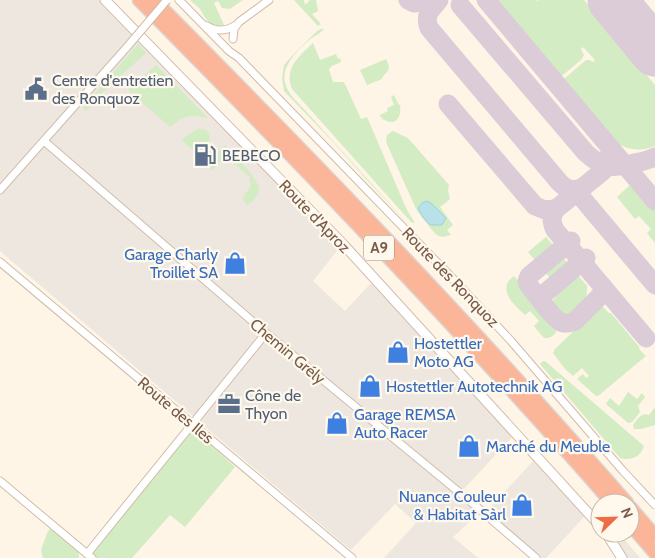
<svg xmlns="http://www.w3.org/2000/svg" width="655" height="558" viewBox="0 0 655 558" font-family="Cabin,sans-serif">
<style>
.industrial{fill:#ede7e0}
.green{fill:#d3ecc3}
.water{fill:#b9e1e9;stroke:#9ed0db}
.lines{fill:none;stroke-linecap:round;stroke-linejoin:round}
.taxiway{stroke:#dbccd7;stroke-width:19}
.runway{stroke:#dbccd7;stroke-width:49}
.minor-casing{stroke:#d0bcab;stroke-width:9}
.tertiary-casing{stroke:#d0bcab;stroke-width:11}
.motorway-casing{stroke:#dcd4d0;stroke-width:15}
.minor{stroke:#fff;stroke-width:7}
.tertiary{stroke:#fff;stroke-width:9}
.motorway{stroke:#fbb599;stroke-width:12}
.minor-bridge-casing{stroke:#d0bcab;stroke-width:9;stroke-linecap:butt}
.minor-bridge{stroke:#fff;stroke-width:7}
.labels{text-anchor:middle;stroke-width:4.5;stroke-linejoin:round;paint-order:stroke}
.shield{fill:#fff8ed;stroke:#a18a7a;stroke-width:1}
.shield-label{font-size:15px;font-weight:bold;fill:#795b49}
.service-label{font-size:16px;fill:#4e5e75;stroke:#fff8ed;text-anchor:start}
.street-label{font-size:16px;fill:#795b49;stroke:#fff8ed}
.shop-label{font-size:16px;fill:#366cbe;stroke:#fff8ed;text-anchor:start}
</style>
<rect width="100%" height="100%" fill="#fef5e6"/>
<g class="industrial">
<polygon points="0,0 99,0 172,74 340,247 313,281 345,311 371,283 513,436 462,491 487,511 533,461 585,516 546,558 541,558 489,514 479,513 453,537 478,558 384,558 416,523 395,504 351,550 229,447 0,251"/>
<polygon points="611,533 619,533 640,558 627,558"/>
</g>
<g class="green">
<path d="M190,0H243L230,9L222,8L218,1L214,3L225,27C211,30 206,19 200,9C197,6 193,3 190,0Z"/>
<polygon points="294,0 304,0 305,5 310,0 316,0 318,11 312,14 321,24 318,26"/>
<path d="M499,0H536L537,1L539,0H584L655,85V146C639,153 624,149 611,139L564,84V79L586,60H589L594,62L595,60L583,47L581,49L584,55L582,59L563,75L559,77L555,75L499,8L498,4Z"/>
<path d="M321,29H324C320,34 314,36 308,41C294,54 276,71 289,92C292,97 297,102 302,107L410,226L366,179L334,143L284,91L282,78L284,65L291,57L317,31Z"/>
<path d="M313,43L320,60L336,54L338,59L340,58L341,62L332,66L329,69L333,82H343L345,84L361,119L367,117L406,208L415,223L411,222L292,89C284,67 299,57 313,43Z"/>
<polygon points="138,44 146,53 104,91 87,110 84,110 83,107 86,104"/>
<polygon points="386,59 389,66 388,71 383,76 382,79 367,85 360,70"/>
<path d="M156,65L208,118C189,114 185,115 170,127L128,90Z"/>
<path d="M394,95L399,105L400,104C401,111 400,123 390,122C389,122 382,119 381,118L383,117H380V115L388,111L387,108L394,105L391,97Z"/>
<path d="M198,129C207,128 209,132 210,140L199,155L182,141L186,136Z"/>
<polygon points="393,131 408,138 449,185 448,190 450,199 440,207 453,225 447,230 451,235 443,237 438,236 432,230 417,211 386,142 387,135"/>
<path d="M225,145C233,153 260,180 259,190C259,196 252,202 247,205L244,202L243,197L251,186L249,178L250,177L225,156L212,171L208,165Z"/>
<polygon points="629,186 634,186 638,187 655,207 655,243 647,233 651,229 639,216 635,219 617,197"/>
<path d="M546,237L587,286C587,291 587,294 586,298C580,314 554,324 553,300L561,291L528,252Z"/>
<path d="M514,276L557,328C557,334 551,339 544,338L537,330L534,326L539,321L530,311L525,315C517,307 501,295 508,282C508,281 513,277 514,276Z"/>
<polygon points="601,305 609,313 611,313 640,348 639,349 646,356 598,396 596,396 577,379 583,374 586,378 589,376 582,368 573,376 565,369 553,353 555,349"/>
<path d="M543,361H545L644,446C641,457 630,461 620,458L540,364Z"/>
<polygon points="628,392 637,399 642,393 645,397 638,406 640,412 632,422 628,423 606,404 610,398 619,406"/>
<path d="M655,407V425L641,429H634L633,425C637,420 641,412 649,415Z"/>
<polygon points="196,432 235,467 185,527 170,515 132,558 96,558 93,556 92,552 185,437 190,433"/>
<polygon points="50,529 54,530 77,550 79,554 79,558 43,558 41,550 48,531"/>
</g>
<polygon class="water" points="427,201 432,204 446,218 442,225 430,225 423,217 418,208 422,203"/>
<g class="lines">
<g class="taxiway">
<polyline points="408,0 414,3 434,0"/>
<path d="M439,0C431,10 424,14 429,28L560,183C567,190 573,191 582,188"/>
<polyline points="486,0 655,201"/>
<path d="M460,5L586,153C603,168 609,169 631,164C639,162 647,161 655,157"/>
<polyline points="448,104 535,206 545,210 556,209"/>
<path d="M609,156L607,166L603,171L556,209C551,216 551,222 555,230L646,338"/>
<polyline points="582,188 581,192 582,198 655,285"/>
<path d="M571,241L529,276L527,281L528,284C534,292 555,321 563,323C568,324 571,322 575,321L602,294L603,291L602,286"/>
<polyline points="543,302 542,296 544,294 586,258"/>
</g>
<polyline class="runway" points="612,0 655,52"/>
<defs>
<g id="minor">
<polyline points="179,0 229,51 239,58 461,287 511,341 623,471 655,505"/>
<path d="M207,26C216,32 227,31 236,25"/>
<polyline points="233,39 234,29 239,22 269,0"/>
<polyline points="44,141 266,333 477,507 536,558"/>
<polyline points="0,190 127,47"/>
<polyline points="0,262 352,558"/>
<polyline points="0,481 92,558"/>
<polyline points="87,554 266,333"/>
</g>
<g id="tertiary">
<polyline points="105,0 343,244 600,526"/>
<polyline points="606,533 622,558"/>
</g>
<g id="motorway">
<path d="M139,0C301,164 460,329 612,503"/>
<path d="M154,0C316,163 476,329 627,503"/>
<polyline points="630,507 655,536"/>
<polyline points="630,524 655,553"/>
</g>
</defs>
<use href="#minor" class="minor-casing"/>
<use href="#tertiary" class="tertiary-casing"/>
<use href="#motorway" class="motorway-casing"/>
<use href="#minor" class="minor"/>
<use href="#tertiary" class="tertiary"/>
<use href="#motorway" class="motorway"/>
<defs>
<polyline id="minor-bridge" points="127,47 167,0"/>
</defs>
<use href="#minor-bridge" class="minor-bridge-casing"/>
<use href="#minor-bridge" class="minor-bridge"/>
</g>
<defs>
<symbol id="civic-bare" viewBox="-9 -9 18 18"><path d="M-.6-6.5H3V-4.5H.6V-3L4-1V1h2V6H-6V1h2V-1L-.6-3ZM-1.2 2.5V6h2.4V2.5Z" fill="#5c6f8a" stroke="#fff8ed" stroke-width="2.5" paint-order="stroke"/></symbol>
<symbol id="fuel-bare" viewBox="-9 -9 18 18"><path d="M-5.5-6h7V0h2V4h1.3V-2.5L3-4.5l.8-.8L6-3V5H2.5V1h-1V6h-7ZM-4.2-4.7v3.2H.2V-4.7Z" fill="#5c6f8a" stroke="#fff8ed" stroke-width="2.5" paint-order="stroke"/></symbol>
<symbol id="shop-bare" viewBox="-9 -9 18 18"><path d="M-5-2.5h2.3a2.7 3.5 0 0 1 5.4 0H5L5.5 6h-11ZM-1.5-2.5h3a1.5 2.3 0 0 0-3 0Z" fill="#3f7fe0" stroke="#fff8ed" stroke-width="2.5" paint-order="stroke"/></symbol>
<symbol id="office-bare" viewBox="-9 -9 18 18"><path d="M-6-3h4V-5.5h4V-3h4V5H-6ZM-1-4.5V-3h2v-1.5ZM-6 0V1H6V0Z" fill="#5c6f8a" stroke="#fff8ed" stroke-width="2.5" paint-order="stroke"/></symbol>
</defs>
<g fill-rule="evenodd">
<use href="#civic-bare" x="20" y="73" width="32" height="32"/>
<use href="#fuel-bare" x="189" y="139" width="32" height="32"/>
<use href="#shop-bare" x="219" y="247" width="32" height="32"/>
<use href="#shop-bare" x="382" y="336" width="32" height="32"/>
<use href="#shop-bare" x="354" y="370" width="32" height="32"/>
<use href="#office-bare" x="213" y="388" width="32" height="32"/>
<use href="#shop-bare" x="321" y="407" width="32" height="32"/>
<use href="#shop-bare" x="453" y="430" width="32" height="32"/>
<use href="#shop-bare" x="506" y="489" width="32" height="32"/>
</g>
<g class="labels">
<rect class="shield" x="364" y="235.5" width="30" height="25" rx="4"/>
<g class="shield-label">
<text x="379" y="253">A9</text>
</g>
<g class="service-label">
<text x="52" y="86">Centre d'entretien<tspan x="52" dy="18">des Ronquoz</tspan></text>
<text x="222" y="161">BEBECO</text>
<text x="245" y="401">Cône de<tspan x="245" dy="18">Thyon</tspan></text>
</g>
<g class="street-label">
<text transform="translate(315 216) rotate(46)" y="6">Route d'Aproz</text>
<text transform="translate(451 277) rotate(46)" y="6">Route des Ronquoz</text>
<text transform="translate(288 351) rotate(40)" y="6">Chemin Grély</text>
<text transform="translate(176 410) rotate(40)" y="6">Route des Iles</text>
</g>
<g class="shop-label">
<text x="218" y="260" text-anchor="end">Garage Charly<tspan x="218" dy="18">Troillet SA</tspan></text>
<text x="414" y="349">Hostettler<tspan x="414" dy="18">Moto AG</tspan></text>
<text x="386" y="392">Hostettler Autotechnik AG</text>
<text x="354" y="420">Garage REMSA<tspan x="354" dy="18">Auto Racer</tspan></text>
<text x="486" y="452">Marché du Meuble</text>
<text x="506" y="502" text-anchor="end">Nuance Couleur<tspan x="506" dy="18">&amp; Habitat Sàrl</tspan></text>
</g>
</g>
<g transform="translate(615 518) rotate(67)"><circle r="24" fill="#fff8ed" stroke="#c9b9ab"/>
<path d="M0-4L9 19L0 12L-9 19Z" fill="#ee6d44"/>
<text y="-8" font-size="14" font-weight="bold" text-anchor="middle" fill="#795b49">N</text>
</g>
</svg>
